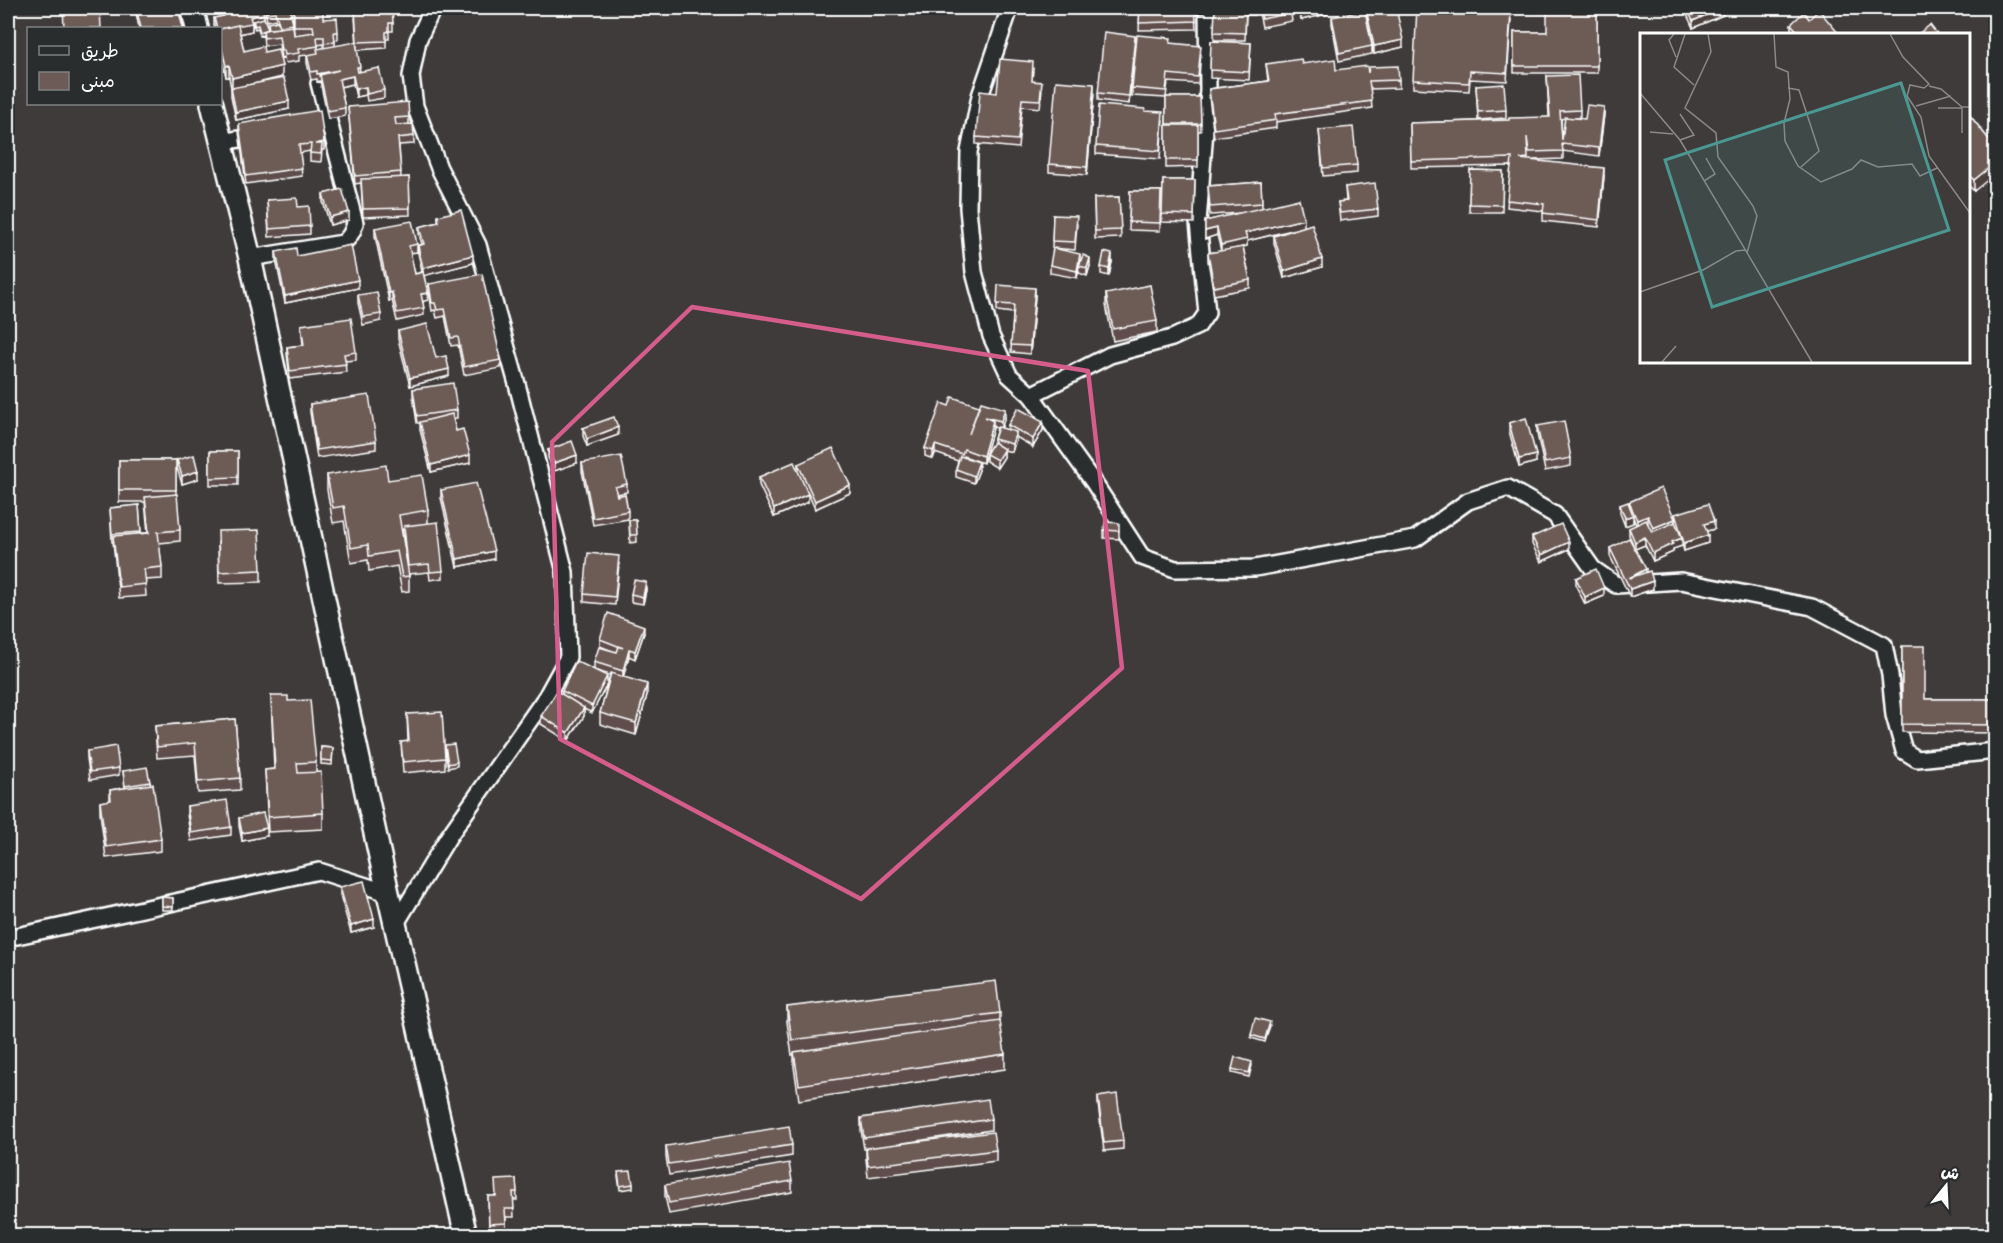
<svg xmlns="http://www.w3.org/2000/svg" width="2003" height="1243" viewBox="0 0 2003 1243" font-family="Mynerve,'Playpen Sans Arabic',sans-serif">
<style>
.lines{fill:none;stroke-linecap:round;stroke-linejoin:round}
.minor-casing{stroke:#fff;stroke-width:20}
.secondary-casing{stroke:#fff;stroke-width:26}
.minor{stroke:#2a2d2e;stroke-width:15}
.secondary{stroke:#2a2d2e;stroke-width:21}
.wall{fill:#5e4e4b;stroke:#fff;stroke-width:1.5;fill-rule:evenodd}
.shaded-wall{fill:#4c403d;stroke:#fff;stroke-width:1.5}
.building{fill:#6d5b57;stroke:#fff;stroke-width:1.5}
.marked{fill:none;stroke:#d45d8c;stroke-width:4.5;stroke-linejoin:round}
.inset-road{fill:none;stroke:#8b8989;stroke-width:1.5}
.view{fill:#4b9892;fill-opacity:0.15;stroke:#4b9892;stroke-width:3}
.inset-edge{fill:none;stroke:#fff;stroke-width:3}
</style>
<rect width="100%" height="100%" fill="#3e3b3a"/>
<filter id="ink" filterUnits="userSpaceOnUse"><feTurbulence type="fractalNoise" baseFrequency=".0167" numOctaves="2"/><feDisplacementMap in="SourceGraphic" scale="12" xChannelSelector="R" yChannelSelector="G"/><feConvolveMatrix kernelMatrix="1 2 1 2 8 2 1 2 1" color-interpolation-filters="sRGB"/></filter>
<g filter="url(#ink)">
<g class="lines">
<defs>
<g id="minor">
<polyline points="1010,8 980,96 969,152 968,208 974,272 991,336 1009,375 1031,395 1094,483 1142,557 1175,569 1255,568 1415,539 1468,501 1508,488 1555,515 1593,569 1616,585 1681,581 1812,607 1884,645 1890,675 1894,715 1904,751 1917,759 1996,751"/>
<polyline points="220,142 259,136"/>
<path d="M250,258L343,243C350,237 353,232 355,223L319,83"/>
<polyline points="1031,395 1110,355 1172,338 1198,326 1207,313 1198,222 1208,90 1207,8"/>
<polyline points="395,925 449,836 546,697 568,657 565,572 517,384 478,245 439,168 415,106 411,76 418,40 433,8"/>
<polyline points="8,936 17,936 319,871 388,893"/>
</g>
<g id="secondary">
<polyline points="192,8 197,28"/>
<polyline points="212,104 250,258 388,893 466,1236"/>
</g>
</defs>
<use href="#minor" class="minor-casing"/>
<use href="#secondary" class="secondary-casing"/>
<use href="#minor" class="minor"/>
<use href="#secondary" class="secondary"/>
</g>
<g class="wall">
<polygon points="135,8 178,8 183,28 139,28"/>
<path d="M222,8H262L264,18L268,30H269L268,23L276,21L275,19L267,21L265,8H290L294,34L293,8L323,19L338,32V39L335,40V46L357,47L355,18L393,23V31H389V39H386V48L357,50L360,72L384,90V98L367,101L366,95L356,97L353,84L340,87L345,108V116L328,119L320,81L317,82V79L311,80L307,63V55L299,56V61L285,63L284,57L281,58L279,44L264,46L263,35L260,36L258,28L255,29L253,24H252V31L240,34L244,51L264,52L282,77L253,84L289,109L236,120L231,96V88L229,77H226L220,52V28H215L214,26V18L223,16ZM324,44V48L318,49V45Z"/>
<polygon points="1140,8 1204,8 1204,13 1195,14 1196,29 1139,30"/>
<polygon points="1215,8 1255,8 1254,15 1246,15 1245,40 1214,40"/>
<polygon points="1258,8 1290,8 1292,21 1262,27"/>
<polygon points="1298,8 1327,8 1327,14 1301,20"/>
<polygon points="1597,8 1597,73 1514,73 1514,32 1547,32"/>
<polygon points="1684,8 1726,8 1723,9 1723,15 1693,28"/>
<polygon points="1367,13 1403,47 1374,54 1368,25 1372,46 1372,54 1339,61 1332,24 1332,17 1367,20"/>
<polygon points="1809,19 1839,34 1794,34 1791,31 1791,24"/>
<polygon points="1511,20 1507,81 1470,79 1469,91 1413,88 1413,80"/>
<polygon points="1211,41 1251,43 1249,80 1210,78"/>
<polygon points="1135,43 1129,104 1098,100 1098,93"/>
<polygon points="1171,43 1201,54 1198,84 1168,82 1166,97 1200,97 1201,131 1198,131 1198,167 1166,168 1166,98 1132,96 1132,88"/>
<polygon points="1266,64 1302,64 1336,70 1368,73 1399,80 1399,88 1370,89 1372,108 1276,122 1276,128 1214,137 1209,97 1209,89 1268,81"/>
<polygon points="1033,69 1032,81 1042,89 1040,108 1022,106 1018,148 976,144 976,137 997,93"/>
<path d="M1547,76L1580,110V118H1574L1585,119L1604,114L1599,156L1563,151V159L1533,160L1604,176L1599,227L1543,221V211L1507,207L1511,166L1411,168L1410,123L1509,120L1549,117ZM1565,118L1562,140L1561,119Z"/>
<polygon points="1476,86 1506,110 1506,118 1478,120"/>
<polygon points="1094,92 1087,175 1049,172 1049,164"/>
<polygon points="348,107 409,117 409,124 414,136 414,144 399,145 401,178 409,177 410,215 363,217 361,183 355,184"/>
<polygon points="1145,111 1163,120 1160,159 1096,154 1096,146"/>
<polygon points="1968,113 1995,147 1974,191 1968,185"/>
<polygon points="239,124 324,142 324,150 322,150 321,162 310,161 310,151 300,153 302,176 246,184 239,132"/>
<polygon points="1319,130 1357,165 1357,173 1323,176"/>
<polygon points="1470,170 1503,171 1502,212 1469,212"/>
<polygon points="1163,180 1195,180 1194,223 1162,222"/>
<polygon points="1261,182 1262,208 1304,227 1322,267 1284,278 1274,243 1274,236 1300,228 1247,241 1247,246 1243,247 1250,280 1250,288 1214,295 1208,261 1208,253 1221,251 1217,235 1205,239 1205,221 1241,213 1210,215 1208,186"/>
<polygon points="1345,187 1378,209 1378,216 1340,221 1338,202 1346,201"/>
<polygon points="1130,191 1161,191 1160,231 1129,230"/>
<polygon points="323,194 349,220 330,225 323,202"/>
<polygon points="1119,197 1121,238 1095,239 1094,198"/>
<polygon points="267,200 298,207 310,226 310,234 269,237"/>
<polygon points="1053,215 1077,224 1075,250 1052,248"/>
<polygon points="438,216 473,263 424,275 428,300 423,301 424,315 397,321 392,300 389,301 375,236 375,228 417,244 417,252 410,253 415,274 422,272 418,253 418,246 422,244 419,235 419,227 438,222"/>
<polygon points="276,252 297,256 358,288 285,303 276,260"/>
<polygon points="1080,262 1090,266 1087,276 1079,273 1079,270 1077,278 1050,273 1050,265"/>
<polygon points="1112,262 1109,276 1101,274 1101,267"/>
<polygon points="429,284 501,360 501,368 464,375 458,345 451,346 445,316 437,318 435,310 432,311 429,292"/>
<polygon points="1106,294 1157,321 1157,332 1113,341 1106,305"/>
<polygon points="358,295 381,314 381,321 363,325 358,303"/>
<polygon points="1035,296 1030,354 1011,352 1013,313 997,311 997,304"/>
<polygon points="301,325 356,352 356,360 345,361 346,372 290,379 287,354 287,347 303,345"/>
<polygon points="398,331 436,358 449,376 410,386 398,339"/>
<polygon points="413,389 457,410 457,418 453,418 456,431 470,463 431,472 420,430 420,423 417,423 413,396"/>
<polygon points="310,404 376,441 376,449 317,458 310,412"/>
<polygon points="949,406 1005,417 1001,428 1008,430 1008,425 1043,430 1033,447 1016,437 1012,452 1004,450 1004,457 997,468 986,461 986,454 994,443 994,439 997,428 993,427 983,463 964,456 964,457 979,470 974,483 956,477 956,469 958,461 935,453 933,459 925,456 925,448"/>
<polygon points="1509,423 1536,462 1519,467 1509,431"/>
<polygon points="1537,426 1571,458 1571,466 1545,471 1537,434"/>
<polygon points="583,428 618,435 587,446 583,436"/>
<polygon points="548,450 577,463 554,471 548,457"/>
<rect x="210" y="451" width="28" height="34"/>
<polygon points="119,460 176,460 176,494 180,530 180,541 159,543 162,567 162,579 145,580 146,596 119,598 113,542 112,542 110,508 139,505 141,533 148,533 145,502 119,502"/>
<polygon points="177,460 198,479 182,484 177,468"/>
<polygon points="582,463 627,484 627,492 617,494 628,511 628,519 593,525 582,471"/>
<polygon points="798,464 850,493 815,509 807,491 808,502 774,517 759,485 759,477 798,470"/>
<path d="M327,475L388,480L428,510V523L443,571V578L430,580L429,572L409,574V591L402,592L397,566L369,571L368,560L351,563L344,521L333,523L327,490ZM402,529H404L407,560Z"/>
<polygon points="441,490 494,559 457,567 441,498"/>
<polygon points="1629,502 1675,518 1675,514 1714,529 1706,531 1708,543 1684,551 1682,544 1682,546 1673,549 1673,552 1653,561 1645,545 1635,549 1653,589 1630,597 1610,556 1610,548 1633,544 1629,535 1629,528 1636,525 1633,517 1633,523 1625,526 1620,513 1620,505 1629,506"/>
<polygon points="629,520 636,520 637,542 630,543"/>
<polygon points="1104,530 1119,530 1119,539 1104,538"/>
<polygon points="1532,537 1569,549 1541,562 1532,544"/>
<polygon points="218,543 261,570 261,582 219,583"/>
<polygon points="619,564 615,605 584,602 584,594"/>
<polygon points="1576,578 1604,596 1585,604 1576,586"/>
<polygon points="646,590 643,604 631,602 631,594"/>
<polygon points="644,633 635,659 629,656 623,677 647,695 636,735 600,724 600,713 610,675 594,670 607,684 592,713 584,709 584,716 568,741 541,724 541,716 562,694 562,691 594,670 594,662 612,651 600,646 600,639"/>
<polygon points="1902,646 1925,699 1995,699 1995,733 1902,732"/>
<polygon points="271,696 288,701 316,762 316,772 323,813 323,829 268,832 265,770 274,769"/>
<polygon points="407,714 445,758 445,769 403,773 401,742 408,742"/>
<polygon points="235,719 240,778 240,790 198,793 195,755 157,758 155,726"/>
<polygon points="321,747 333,748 332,765 321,764"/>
<polygon points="445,749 457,762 457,766 448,768"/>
<polygon points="87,751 119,768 119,775 90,780 87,758"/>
<polygon points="123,771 150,782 161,839 161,851 106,858 100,813 100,802 110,801 110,790 125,788"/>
<polygon points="187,806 231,827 231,835 191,841 187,814"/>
<polygon points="239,818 267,836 242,841 239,826"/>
<polygon points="340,887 374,927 351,933 340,895"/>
<polygon points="162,897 173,898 173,910 162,910"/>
<polygon points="787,1007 1000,1013 1000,1026 1005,1054 1005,1069 799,1100 794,1067 794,1054 792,1055 787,1022"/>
<polygon points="1270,1026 1265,1042 1251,1038 1251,1035"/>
<polygon points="1252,1065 1249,1077 1232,1073 1232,1069"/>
<polygon points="1098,1097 1123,1141 1123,1149 1104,1151 1098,1104"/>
<polygon points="861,1118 991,1119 991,1130 903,1143 996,1150 996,1161 868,1177 866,1159 866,1149 864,1149 861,1130"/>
<polygon points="792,1145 792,1156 669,1175 666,1157 666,1146"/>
<polygon points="618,1176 633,1184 633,1188 620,1190"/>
<polygon points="516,1179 517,1200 513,1200 514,1217 506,1217 506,1231 489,1232 488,1196 495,1196"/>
<polygon points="792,1181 792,1192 669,1214 665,1196 665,1185"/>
</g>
<g class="shaded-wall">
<polygon points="1324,8 1327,8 1327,14 1301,20 1301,13"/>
<polygon points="1721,8 1726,8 1723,9 1723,15 1693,28 1693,21"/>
<polygon points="264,14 264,21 253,21 253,24 252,24 252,31 220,38 250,17"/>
<polygon points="1135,36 1135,43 1129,104 1129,96"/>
<polygon points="1403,40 1403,47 1374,54 1374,46"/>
<polygon points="229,65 229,77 226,77 226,66"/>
<polygon points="282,66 282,77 232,89 232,78"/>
<polygon points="353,76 353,84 339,87 339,79"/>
<polygon points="1094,84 1094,92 1087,175 1087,167"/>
<polygon points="366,87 366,95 356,97 356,89"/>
<polygon points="289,101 289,109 236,120 236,112"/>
<polygon points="1604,107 1604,114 1599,156 1599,148"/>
<polygon points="1995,163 1995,174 1974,191 1974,180"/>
<polygon points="1604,168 1604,176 1599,227 1599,220"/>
<polygon points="349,212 349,220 330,225 330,217"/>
<polygon points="1304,219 1304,227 1247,241 1247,246 1221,252 1221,245 1245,233"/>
<polygon points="1217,228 1217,235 1205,239 1205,231"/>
<polygon points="1080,254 1080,262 1079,266 1077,278 1077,271"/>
<polygon points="1112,254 1112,262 1109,276 1109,269"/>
<polygon points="473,255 473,263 423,276 423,268"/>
<polygon points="1090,258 1090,266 1087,276 1087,268"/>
<polygon points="1322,259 1322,267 1284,278 1284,271"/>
<polygon points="358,280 358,288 285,303 285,296"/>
<polygon points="1035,288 1035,296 1030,354 1030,346"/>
<polygon points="392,292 392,300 389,301 389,293"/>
<polygon points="428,293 428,300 421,302 421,294"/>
<polygon points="449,369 449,376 410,386 410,378"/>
<polygon points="1005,409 1005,417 1001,429 1001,421"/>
<polygon points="993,421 993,429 983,463 983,456"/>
<polygon points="1043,422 1043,430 1033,447 1033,439"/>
<polygon points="618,427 618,435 587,446 587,439"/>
<polygon points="1016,432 1016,440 1012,452 1012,444"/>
<polygon points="935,445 935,453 933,459 933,451"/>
<polygon points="1004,449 1004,457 997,468 997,460"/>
<polygon points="470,455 470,463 431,472 431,465"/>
<polygon points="577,455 577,463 554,471 554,463"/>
<polygon points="1536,455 1536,462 1519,467 1519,459"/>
<polygon points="979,462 979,470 974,483 974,476"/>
<polygon points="198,471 198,479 182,484 182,476"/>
<polygon points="850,485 850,493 815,509 815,501"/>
<polygon points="808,494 808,502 774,517 774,509"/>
<polygon points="1633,515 1633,523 1625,526 1625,518"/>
<polygon points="1648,516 1648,524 1637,528 1637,520"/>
<polygon points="1675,519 1675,527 1653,536 1653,528"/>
<polygon points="1714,521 1714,529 1704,532 1704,524"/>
<polygon points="1708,535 1708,543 1684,551 1684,543"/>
<polygon points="1645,537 1645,545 1635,549 1635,542"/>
<polygon points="1682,538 1682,546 1673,549 1673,552 1653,561 1653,553 1672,542"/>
<polygon points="1569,542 1569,549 1541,562 1541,555"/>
<polygon points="494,551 494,559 457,567 457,559"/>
<polygon points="1646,569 1646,576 1629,578"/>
<polygon points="1653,581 1653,589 1630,597 1630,589"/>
<polygon points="646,582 646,590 643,604 643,597"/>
<polygon points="1604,588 1604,596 1585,604 1585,597"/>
<polygon points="644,626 644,633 635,659 635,651"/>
<polygon points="629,649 629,656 623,678 623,671"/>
<polygon points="607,676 607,684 592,713 592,706"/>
<polygon points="647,684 647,695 636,735 636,723"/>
<polygon points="584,708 584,716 568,741 568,733"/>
<polygon points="267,828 267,836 242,841 242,833"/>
<polygon points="374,919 374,927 351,933 351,926"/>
</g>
<g class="building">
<polygon points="63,8 100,8 101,28 64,28"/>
<polygon points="136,8 178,8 183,28 141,28"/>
<polygon points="222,8 262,8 264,14 250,17 252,23 220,29 217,28 214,18 224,16"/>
<polygon points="266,8 290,8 293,24 280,26 275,12 267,13"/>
<polygon points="294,8 323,8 323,19 337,18 338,32 334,32 335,42 324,43 324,37 317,37 318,46 298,49 299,53 285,55 284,50 281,50 279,36 264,38 263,30 293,26 294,35 314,32 313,26 294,26"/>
<polygon points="357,8 392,8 393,23 389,23 389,31 386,32 386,41 357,42 355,10 357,10"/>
<polygon points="1140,8 1195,8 1196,21 1139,23"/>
<polygon points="1215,8 1246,8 1245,33 1214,32"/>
<polygon points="1260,8 1290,8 1292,13 1262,19"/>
<polygon points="1300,8 1324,8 1301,13"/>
<polygon points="1391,8 1396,8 1403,40 1374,46 1367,13"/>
<polygon points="1417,8 1511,12 1507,73 1470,71 1469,83 1413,80"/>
<polygon points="1547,8 1597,8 1597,66 1514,66 1514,32 1547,32"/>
<polygon points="1687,8 1722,8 1693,21"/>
<polygon points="1365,10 1372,46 1339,53 1332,17"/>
<polygon points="1819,10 1839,34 1800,34 1791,24 1804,12 1809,19"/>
<polygon points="264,18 268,29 260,32 258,25 255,26 253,21"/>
<polygon points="278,21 279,28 269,29 268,23"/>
<polygon points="238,25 244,51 263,46 264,52 278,49 282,66 232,78 229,65 226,66 220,40 220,29"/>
<polygon points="1930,25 1937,34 1918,34"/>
<polygon points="1104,32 1135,36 1129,96 1098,93"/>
<polygon points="1137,35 1171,38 1170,43 1201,46 1198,77 1168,74 1166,91 1132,88"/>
<polygon points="1211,41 1251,43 1249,72 1210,70"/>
<polygon points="356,42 360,67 357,67 358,72 379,68 384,90 367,94 366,87 356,89 353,76 339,79 345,108 328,111 320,75 339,70 317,74 317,71 311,72 307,55 318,53 317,49"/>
<polygon points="1000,59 1033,62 1032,81 1042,82 1040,100 1022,99 1018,140 976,137 980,91 997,93"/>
<polygon points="1301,59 1302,64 1335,59 1336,70 1367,66 1368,73 1369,67 1398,66 1399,80 1369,81 1372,101 1275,114 1276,120 1214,129 1209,89 1269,81 1266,64"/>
<polygon points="1578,75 1580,110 1560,111 1562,140 1565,117 1585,119 1587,105 1604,107 1599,148 1562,144 1563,151 1529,152 1527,137 1528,158 1520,159 1604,168 1599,220 1543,213 1544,204 1507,200 1512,158 1411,161 1410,123 1509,120 1509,118 1550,117 1547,76"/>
<polygon points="284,78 289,101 236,112 231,88"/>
<polygon points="1056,81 1094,84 1087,167 1049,164"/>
<polygon points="1504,84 1506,110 1478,112 1476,86"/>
<polygon points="1166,97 1200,97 1201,124 1166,124"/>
<polygon points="408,102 409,117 395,118 396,125 413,124 414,136 398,138 401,172 355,176 348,107"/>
<polygon points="1099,105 1145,109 1145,111 1163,112 1160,151 1096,146"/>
<polygon points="320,110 324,142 315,144 322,144 321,154 310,153 311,144 299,145 302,168 246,176 239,124"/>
<polygon points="1968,113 1995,147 1995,163 1974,180 1968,174"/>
<rect x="1166" y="125" width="32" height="35"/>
<polygon points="1353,127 1357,165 1323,168 1319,130"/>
<polygon points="1470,170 1503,171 1502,205 1469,204"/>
<polygon points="409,177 410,208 363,209 361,179"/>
<polygon points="1163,180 1195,180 1194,215 1162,214"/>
<polygon points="1261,182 1262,203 1210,207 1208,186"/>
<polygon points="1375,183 1378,209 1340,213 1338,202 1347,201 1345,187"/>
<polygon points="342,189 349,212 330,217 323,194"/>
<polygon points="1130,191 1161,191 1160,223 1129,222"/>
<polygon points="1119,197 1121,230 1095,231 1094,198"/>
<polygon points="297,198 298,207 309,206 310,226 269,229 267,200"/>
<polygon points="1299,199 1304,219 1245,233 1247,239 1221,245 1217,228 1205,231 1205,221"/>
<polygon points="461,210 473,255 423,268 418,246 424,244 419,227 439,222 438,216"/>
<polygon points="1053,215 1077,216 1075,242 1052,241"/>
<polygon points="412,221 417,244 409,246 415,274 423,272 428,293 421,294 424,308 397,313 392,292 389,293 375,228"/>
<polygon points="1312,224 1322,259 1284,271 1274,236"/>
<polygon points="351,245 358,280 285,296 276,252 296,248 297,256"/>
<polygon points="1243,247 1250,280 1214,287 1208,253"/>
<polygon points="1053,248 1080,254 1077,271 1050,265"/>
<polygon points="1104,252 1112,254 1109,269 1101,267"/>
<polygon points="1083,255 1090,258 1087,268 1079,266"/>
<polygon points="482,274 501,360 464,367 458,337 451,338 445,309 437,310 435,303 432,303 429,284"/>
<polygon points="998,285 1035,288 1030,346 1011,345 1014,305 997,304"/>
<polygon points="1150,285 1157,321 1113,329 1106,294"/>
<polygon points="377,292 381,314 363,317 358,295"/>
<polygon points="351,318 356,352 344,354 346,364 290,371 287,347 304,345 301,325"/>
<polygon points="427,324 436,358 446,356 449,369 410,378 398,331"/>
<polygon points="453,383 457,410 417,416 413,389"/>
<polygon points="369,395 376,441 317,450 310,404"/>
<polygon points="952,397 979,406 969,434 981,402 1005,409 1001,421 985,417 993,421 983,456 964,449 962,454 935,445 933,451 925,448 941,403 949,406"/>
<polygon points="1018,408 1043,422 1033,439 1008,425"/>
<polygon points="452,414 456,431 463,429 470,455 431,465 420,422"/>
<polygon points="614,417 618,427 587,439 583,428"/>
<polygon points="1526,418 1536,455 1519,459 1509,423"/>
<polygon points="1564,421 1571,458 1545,463 1537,426"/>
<polygon points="998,427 1016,432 1012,444 994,439"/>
<polygon points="572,441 577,455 554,463 548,450"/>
<polygon points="993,442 1004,449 997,460 986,454"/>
<polygon points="833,448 850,485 815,501 798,464"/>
<polygon points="210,451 238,451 238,477 210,478"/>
<polygon points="194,455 198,471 182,476 177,460"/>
<polygon points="621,456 627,484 615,487 617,496 625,494 628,511 593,518 582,463"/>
<polygon points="960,456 979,462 974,476 956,469"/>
<rect x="119" y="460" width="57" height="30"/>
<polygon points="794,462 808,494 774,509 759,477"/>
<polygon points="386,465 388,480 422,475 428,510 399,515 409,576 402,577 397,551 369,556 368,545 351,548 344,506 333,508 327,475"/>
<polygon points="476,483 494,551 457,559 441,490"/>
<polygon points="1661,488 1675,519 1653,528 1648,516 1637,520 1629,502"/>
<polygon points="177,494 180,530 158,532 162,567 144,569 146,584 119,587 113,536 149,533 145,497"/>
<polygon points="1628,502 1633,515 1625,518 1620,505"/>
<polygon points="1708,504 1714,521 1704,524 1708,535 1684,543 1675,514"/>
<polygon points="139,505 141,532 112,534 110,508"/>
<polygon points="629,520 636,520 637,535 630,535"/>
<polygon points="1646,520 1652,532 1675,522 1682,538 1672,542 1673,544 1653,553 1645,537 1635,542 1629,528"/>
<polygon points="438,522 443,571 430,572 429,564 408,566 404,526"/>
<polygon points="1105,522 1119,523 1119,531 1104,530"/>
<polygon points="1561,524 1569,542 1541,555 1532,537"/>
<polygon points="259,530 261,570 219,572 218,531"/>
<polygon points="1629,538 1646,569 1629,578 1650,571 1653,581 1630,589 1610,548"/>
<polygon points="588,553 619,556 615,597 584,594"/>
<polygon points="1596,569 1604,588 1585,597 1576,578"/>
<polygon points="634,580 646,582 643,597 631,594"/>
<polygon points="608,613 644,626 635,651 629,649 623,671 594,662 599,647 617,652 619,646 623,648 600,639"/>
<polygon points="1902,646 1925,646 1925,699 1995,699 1995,725 1902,724"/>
<polygon points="576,661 607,676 592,706 562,691"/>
<polygon points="611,673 647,684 636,723 600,713"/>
<polygon points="557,691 584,708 568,733 541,716"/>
<polygon points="271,696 288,696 288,701 310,700 316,762 297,763 298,773 321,772 323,813 268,817 265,770 275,769"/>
<polygon points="442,712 445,758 403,762 401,742 409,741 407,714"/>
<polygon points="235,719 240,778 198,782 195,743 157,747 155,726"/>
<polygon points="454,744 457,762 448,764 445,745"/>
<polygon points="116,746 119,768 90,772 87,751"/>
<polygon points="321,747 333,748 332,761 321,760"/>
<polygon points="147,767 150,782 125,786 123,771"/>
<polygon points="153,784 161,839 106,847 100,802 111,800 110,790"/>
<polygon points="227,800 231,827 191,833 187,806"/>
<polygon points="263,813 267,828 242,833 239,818"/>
<polygon points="364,881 374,919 351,926 340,887"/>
<polygon points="162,897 173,898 173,907 162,906"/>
<polygon points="996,981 1000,1013 792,1040 787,1007"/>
<polygon points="1255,1018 1270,1022 1265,1039 1251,1035"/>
<polygon points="1000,1021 1005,1054 799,1085 794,1052"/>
<polygon points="1235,1057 1252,1062 1249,1073 1232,1069"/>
<polygon points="1117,1094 1123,1141 1104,1143 1098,1097"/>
<polygon points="988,1099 991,1119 864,1138 861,1118"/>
<polygon points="789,1126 792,1145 669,1164 666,1146"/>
<polygon points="993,1132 996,1150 868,1166 866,1148"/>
<polygon points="789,1163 792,1181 669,1203 665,1185"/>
<polygon points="631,1171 633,1184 620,1186 618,1172"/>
<polygon points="516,1179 517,1192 513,1192 514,1209 505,1209 506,1223 489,1224 488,1196 496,1196 495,1180"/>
<polygon points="1939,1233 1940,1236 1927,1236 1927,1235"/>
</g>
</g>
<path class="marked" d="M692,307L1088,371L1122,668L861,899L560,739L552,442Z"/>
<g transform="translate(1640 33)">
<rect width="330" height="330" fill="#3e3b3a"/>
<path class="inset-road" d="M34,1L29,7L36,24M45,1L34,34L54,52M68,1L71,19L45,75L76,100L78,124L113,173L117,183L107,220M134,1L136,34L148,39L150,66L144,90L145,108L158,133L181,149L212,136L221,127L238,134L272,131L280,143L297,135M250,1L263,24L289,51L284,55L270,52L267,63L281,84L289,123L330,180M289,53L301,56L322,74H330M148,55L159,57L179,118L161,134M0,60L40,107L172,329M276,73L311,63M298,75H322M10,99L33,101M322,100V74M40,107L54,102L40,81M64,148L75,141L66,125M0,259L63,237L96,218L105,217M22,329L36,313"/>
<path class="view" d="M261,50L309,197L72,274L25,127Z"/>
<rect width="330" height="330" class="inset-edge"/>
</g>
<rect width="2003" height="1243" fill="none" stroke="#2a2d2e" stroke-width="30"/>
<rect x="15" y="15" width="1973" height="1213" fill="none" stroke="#fff" stroke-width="2" filter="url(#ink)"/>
<rect x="27" y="27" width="195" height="78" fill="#2a2d2e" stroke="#7f8182" stroke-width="1.5"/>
<rect x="39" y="46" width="30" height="9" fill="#2a2d2e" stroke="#7f8182" stroke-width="1.5"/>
<text x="81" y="57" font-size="18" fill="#ffffff">طريق</text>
<rect x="39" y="72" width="30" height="18" fill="#6d5b57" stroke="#7f8182" stroke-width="1.5"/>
<text x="81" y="87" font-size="18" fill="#ffffff">مبنى</text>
<g transform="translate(1946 1186) rotate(18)" stroke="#2a2d2e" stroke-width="4.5" paint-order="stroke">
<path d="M0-4.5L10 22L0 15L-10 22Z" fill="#ffffff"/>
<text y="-9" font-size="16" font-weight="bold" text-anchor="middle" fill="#ffffff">ش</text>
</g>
</svg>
